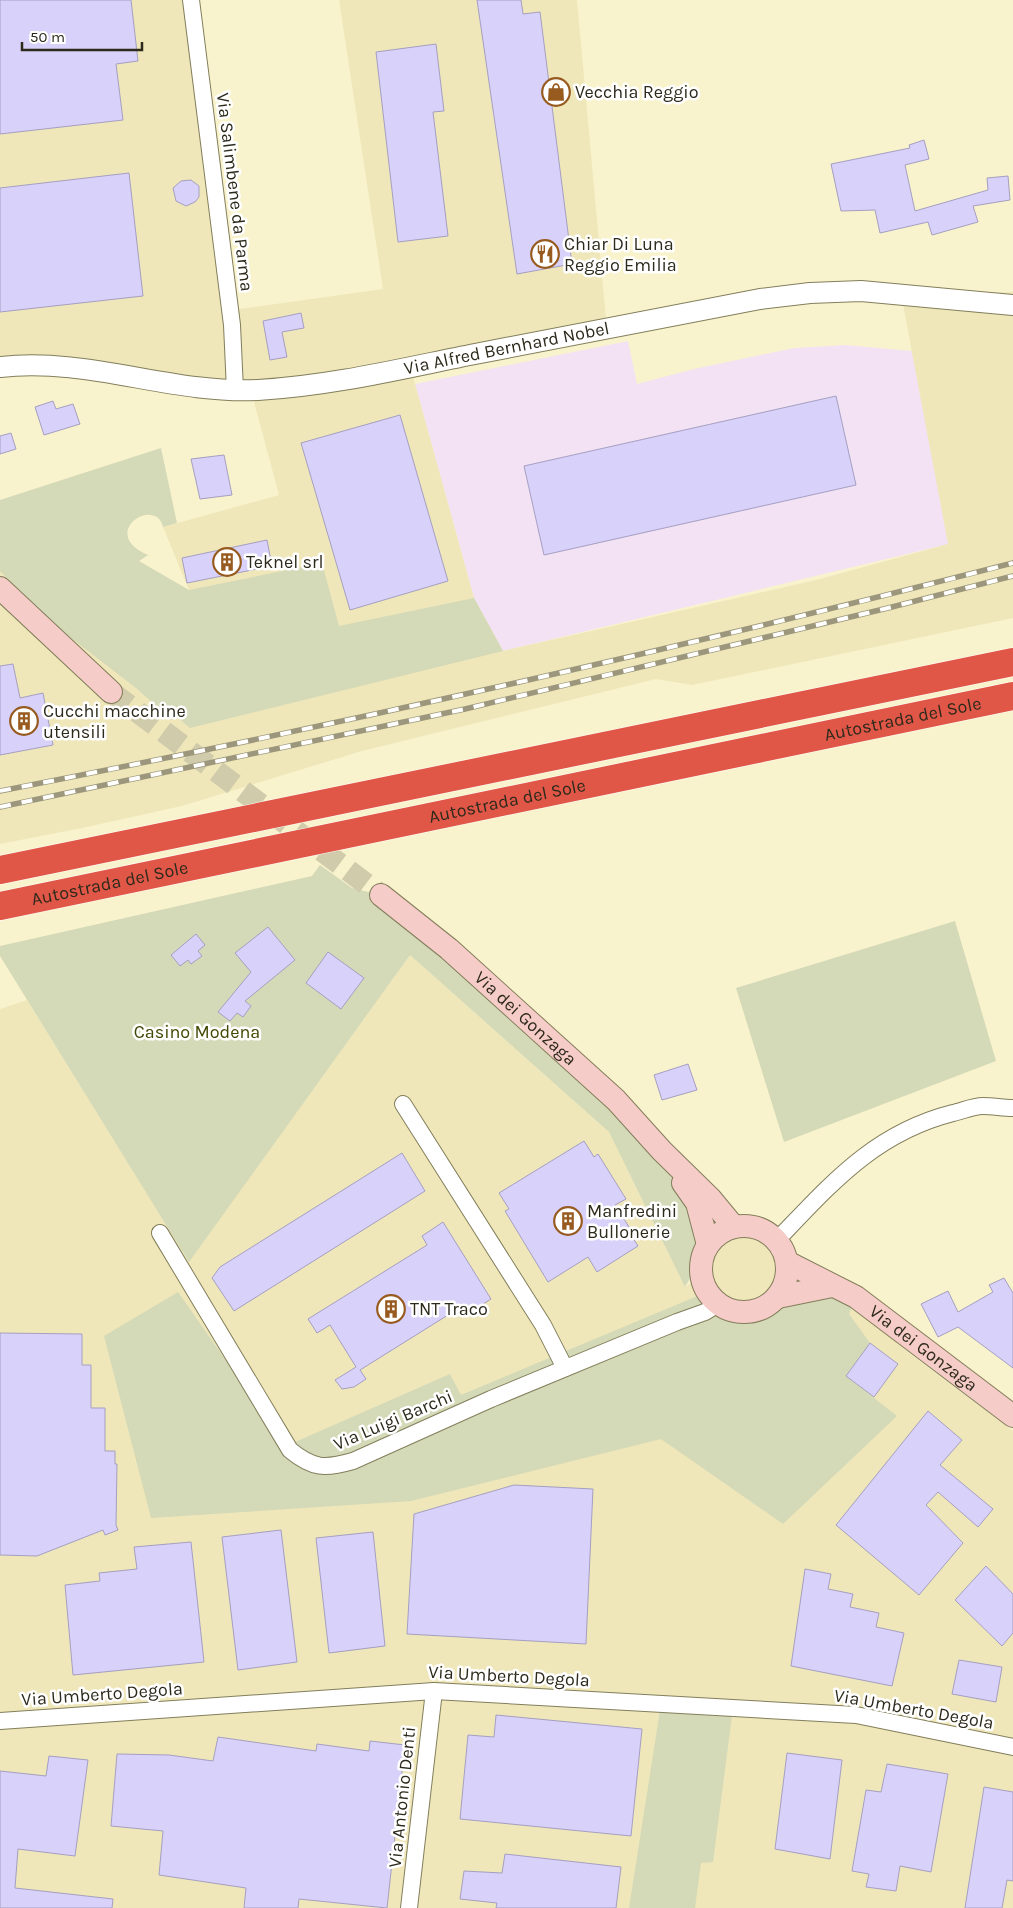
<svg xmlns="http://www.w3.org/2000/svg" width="1013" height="1908" viewBox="0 0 1013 1908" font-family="Karla,sans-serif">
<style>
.commercial{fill:#f2e2f4}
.built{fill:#efe7ba}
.green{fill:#d4d9b7}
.building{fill:#d8d1f9;stroke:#a59fc1}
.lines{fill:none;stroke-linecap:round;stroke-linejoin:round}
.secondary-tunnel{stroke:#d0cbaa;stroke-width:22;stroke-dasharray:22 11;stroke-linecap:butt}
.minor-casing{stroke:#837e5b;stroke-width:18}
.tertiary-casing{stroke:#837e5b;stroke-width:22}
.secondary-casing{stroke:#837e5b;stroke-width:24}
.motorway-casing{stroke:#fff;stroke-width:29}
.minor{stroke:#fff;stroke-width:16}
.tertiary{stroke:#fff;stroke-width:20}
.secondary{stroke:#f6ccc8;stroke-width:22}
.motorway{stroke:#e05647;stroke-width:28}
.rail-casing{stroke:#9c977c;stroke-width:5.5}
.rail{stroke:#fff;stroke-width:4;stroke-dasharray:11;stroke-linecap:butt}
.labels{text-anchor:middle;stroke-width:5;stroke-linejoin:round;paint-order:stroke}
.poi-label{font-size:18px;fill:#2d2a1c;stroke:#fff;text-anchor:start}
.street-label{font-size:18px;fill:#2d2a1c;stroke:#fff}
.park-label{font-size:18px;fill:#434803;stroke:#fff}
</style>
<rect width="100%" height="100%" fill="#f9f3cd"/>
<polygon class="commercial" points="628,341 637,384 694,369 794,348 845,345 912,351 949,544 503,651 474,598 415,384"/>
<g class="built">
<polygon points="0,0 188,0 225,311 383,289 339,0 577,0 606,319 409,362 474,598 503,651 816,580 948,544 901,294 1013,292 1013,618 692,685 656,679 362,751 182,806 82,828 0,844 0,541 189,590 163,527 279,495 253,398 0,360"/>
<polygon points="410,955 609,1132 685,1287 701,1276 701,1260 708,1245 734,1227 748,1226 759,1230 777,1240 787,1262 832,1286 905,1350 1013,1431 1013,1908 0,1908 0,1009 27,1000 189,1261"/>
</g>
<g class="green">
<path d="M161,448L177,523L163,527C156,495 97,533 148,555L139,561L189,590L322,563L339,626L474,598L503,651L190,728L176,716L172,720L136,688L58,628L0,571V500Z"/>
<polygon points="320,865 352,888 381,895 616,1100 697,1203 701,1260 685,1287 609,1132 410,955 189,1262 0,956 0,946 312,876"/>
<polygon points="955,921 996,1061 784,1142 736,988"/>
<polygon points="178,1292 286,1446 450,1374 461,1395 707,1292 718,1304 738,1312 760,1310 778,1297 856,1297 849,1314 870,1343 846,1376 897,1416 783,1524 661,1439 411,1501 151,1518 104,1336"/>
<polygon points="661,1704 733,1708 713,1862 701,1863 695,1908 629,1908"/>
</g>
<g class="building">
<polygon points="0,0 131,0 138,61 116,64 123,120 0,134"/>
<polygon points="477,0 521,0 523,14 540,12 572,264 517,274"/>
<polygon points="436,44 444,111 433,112 448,236 398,242 376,52"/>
<polygon points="924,140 929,159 905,165 915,211 988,190 987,178 1008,176 1010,200 973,206 978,222 932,235 928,222 880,233 875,210 841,211 831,164 910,148 909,145"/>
<polygon points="129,173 143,296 0,312 0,188"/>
<polygon points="191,180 199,186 199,197 195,202 186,206 176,201 173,188 181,181"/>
<polygon points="301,313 304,328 282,332 287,357 270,360 263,321"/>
<polygon points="836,396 856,485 544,555 524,466"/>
<polygon points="53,401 56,409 73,404 80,424 44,435 35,407"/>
<polygon points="400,415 448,581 350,610 301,443"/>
<polygon points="11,433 16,449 0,454 0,436"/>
<polygon points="224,455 232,495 200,499 191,459"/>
<polygon points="267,540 272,566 187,583 182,558"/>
<polygon points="13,664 20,698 43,693 53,745 0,755 0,666"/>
<polygon points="268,927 295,960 245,1001 251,1006 243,1017 237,1013 230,1021 218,1012 251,972 235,953"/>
<polygon points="196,934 205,945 198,951 202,956 191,964 188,960 180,966 171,955"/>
<polygon points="328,952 364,978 341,1009 306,983"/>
<polygon points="688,1064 697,1090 662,1100 654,1075"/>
<polygon points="584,1141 594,1157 598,1154 626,1199 615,1205 631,1230 629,1232 638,1246 597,1272 588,1257 548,1282 505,1211 509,1209 499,1193"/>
<polygon points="402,1153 425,1191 234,1311 212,1278 220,1267"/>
<polygon points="443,1222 491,1299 469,1313 464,1305 360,1370 366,1379 354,1387 342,1389 335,1380 356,1367 330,1325 317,1333 308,1319 427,1245 422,1236"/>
<polygon points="1004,1278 1013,1293 1013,1368 958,1327 938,1337 921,1304 948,1291 958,1312 993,1292 989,1285"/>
<polygon points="0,1333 82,1334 82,1365 91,1365 91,1408 105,1408 105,1451 115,1451 115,1464 117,1464 116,1525 118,1530 105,1535 103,1530 37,1556 0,1555"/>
<polygon points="870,1343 898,1364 874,1397 846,1376"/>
<polygon points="928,1411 962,1440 940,1465 993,1509 978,1527 938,1492 926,1505 963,1543 919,1595 836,1525"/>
<polygon points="514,1485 593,1489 586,1644 407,1634 414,1514"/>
<polygon points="281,1530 297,1662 238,1670 222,1537"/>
<polygon points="373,1532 385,1646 329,1653 316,1538"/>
<polygon points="191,1542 204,1662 73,1675 65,1585 100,1581 99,1573 137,1569 134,1547"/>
<polygon points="986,1566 1013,1594 1013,1633 1002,1646 955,1600"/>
<polygon points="805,1569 831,1574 828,1589 853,1594 850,1607 879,1613 876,1627 904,1633 892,1686 791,1666"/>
<polygon points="959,1660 1002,1667 996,1702 952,1694"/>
<polygon points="496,1715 642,1729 631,1836 460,1819 468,1735 494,1737"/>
<polygon points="218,1737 316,1751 317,1744 369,1751 370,1741 405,1745 387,1908 299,1899 298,1908 244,1908 246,1888 159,1875 163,1831 111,1826 117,1754 169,1755 213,1761"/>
<polygon points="787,1753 842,1760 830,1859 775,1849"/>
<polygon points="49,1756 88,1760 75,1856 18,1849 15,1888 113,1899 112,1908 0,1908 0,1771 46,1776"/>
<polygon points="887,1764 948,1774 931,1872 900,1866 896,1891 866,1887 869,1874 852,1871 866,1790 881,1792"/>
<polygon points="984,1787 1013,1792 1013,1881 1007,1880 1002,1908 965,1908"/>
<polygon points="505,1854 621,1867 616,1908 496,1908 497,1903 460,1899 464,1871 502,1873"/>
</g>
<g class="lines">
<polyline class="secondary-tunnel" points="111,692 381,895"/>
<defs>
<g id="minor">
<polyline points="191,0 232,325 235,390"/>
<polyline points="403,1104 543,1325 565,1368"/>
<path d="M160,1233L290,1450C313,1469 325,1469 353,1461L491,1399L677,1322L705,1312L718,1304"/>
<path d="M777,1240C831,1184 874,1133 953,1113C962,1111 973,1106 983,1106C993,1106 1003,1108 1013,1108"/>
<polyline points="0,1721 434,1691 856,1715 1013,1747"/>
<polyline points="409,1908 434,1691"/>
</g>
<g id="tertiary">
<path id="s1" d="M0,367C89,357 170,394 258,390C331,386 404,368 475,354C570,335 665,317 760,299L810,293L861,291L1013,305"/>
</g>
<g id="secondary">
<polyline points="0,588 111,692"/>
<path id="s2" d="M381,895L449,949L616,1100L662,1151L710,1198L734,1227"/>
<polyline points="683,1183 697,1203 708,1245"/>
<circle cx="744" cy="1269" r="43"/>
<path id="s3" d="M787,1262L856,1297L1013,1416"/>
<polyline points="778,1297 832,1286"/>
</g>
<g id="motorway">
<polyline points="0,870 1013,662"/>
<path id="s4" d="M0,906L1013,696"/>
</g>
</defs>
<use href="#minor" class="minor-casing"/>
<use href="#tertiary" class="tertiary-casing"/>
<use href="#secondary" class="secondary-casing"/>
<use href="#motorway" class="motorway-casing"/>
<use href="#minor" class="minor"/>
<use href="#tertiary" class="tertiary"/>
<use href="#secondary" class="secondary"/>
<use href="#motorway" class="motorway"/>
<defs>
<g id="rail">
<path d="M0,791C340,725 678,649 1013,563"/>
<polyline points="0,807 465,709 888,608 1013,576"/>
</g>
</defs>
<use href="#rail" class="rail-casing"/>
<use href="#rail" class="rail"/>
</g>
<defs>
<symbol id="shop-ring" viewBox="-11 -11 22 22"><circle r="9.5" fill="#fff" stroke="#975a1f" stroke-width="1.5"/><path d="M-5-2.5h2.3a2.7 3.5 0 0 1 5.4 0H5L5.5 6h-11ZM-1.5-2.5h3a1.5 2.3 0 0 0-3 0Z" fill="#975a1f"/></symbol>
<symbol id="restaurant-ring" viewBox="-11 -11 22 22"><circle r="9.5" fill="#fff" stroke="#975a1f" stroke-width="1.5"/><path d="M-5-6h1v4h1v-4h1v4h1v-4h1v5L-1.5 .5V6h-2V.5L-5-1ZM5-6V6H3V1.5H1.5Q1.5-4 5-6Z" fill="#975a1f"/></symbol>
<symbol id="building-ring" viewBox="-11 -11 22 22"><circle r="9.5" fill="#fff" stroke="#975a1f" stroke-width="1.5"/><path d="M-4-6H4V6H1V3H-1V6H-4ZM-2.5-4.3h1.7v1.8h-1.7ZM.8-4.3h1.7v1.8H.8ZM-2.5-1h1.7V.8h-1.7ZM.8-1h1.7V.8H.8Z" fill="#975a1f"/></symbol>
</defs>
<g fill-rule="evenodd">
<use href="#shop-ring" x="540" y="76" width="32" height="32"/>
<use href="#restaurant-ring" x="529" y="238" width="32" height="32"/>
<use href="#building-ring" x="211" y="546" width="32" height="32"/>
<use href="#building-ring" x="8" y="705" width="32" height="32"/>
<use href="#building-ring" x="552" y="1205" width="32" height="32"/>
<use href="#building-ring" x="375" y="1293" width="32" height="32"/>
</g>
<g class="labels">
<g class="poi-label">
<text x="575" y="98">Vecchia Reggio</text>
<text x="564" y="250">Chiar Di Luna<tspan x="564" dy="21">Reggio Emilia</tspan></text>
<text x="246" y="568">Teknel srl</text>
<text x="43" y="717">Cucchi macchine<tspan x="43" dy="21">utensili</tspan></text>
<text x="587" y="1217">Manfredini<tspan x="587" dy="21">Bullonerie</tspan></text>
<text x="410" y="1315">TNT Traco</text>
</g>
<g class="street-label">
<text transform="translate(235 192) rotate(83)" y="6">Via Salimbene da Parma</text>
<text dy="6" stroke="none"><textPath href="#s1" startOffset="512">Via Alfred Bernhard Nobel</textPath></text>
<text dy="6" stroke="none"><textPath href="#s4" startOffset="922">Autostrada del Sole</textPath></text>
<text dy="6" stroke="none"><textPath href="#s4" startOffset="518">Autostrada del Sole</textPath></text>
<text dy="6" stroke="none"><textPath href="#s4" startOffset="112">Autostrada del Sole</textPath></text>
<text dy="6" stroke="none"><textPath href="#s2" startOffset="190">Via dei Gonzaga</textPath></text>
<text dy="6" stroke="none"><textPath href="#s3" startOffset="162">Via dei Gonzaga</textPath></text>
<text transform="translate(393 1420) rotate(-23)" y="6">Via Luigi Barchi</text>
<text transform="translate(509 1676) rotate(3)" y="6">Via Umberto Degola</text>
<text transform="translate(102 1694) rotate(-4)" y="6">Via Umberto Degola</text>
<text transform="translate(914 1709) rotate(10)" y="6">Via Umberto Degola</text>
<text transform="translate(402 1797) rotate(-84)" y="6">Via Antonio Denti</text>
</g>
<g class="park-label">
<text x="197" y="1038">Casino Modena</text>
</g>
</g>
<path d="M22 42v8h120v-8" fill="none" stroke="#2d2a1c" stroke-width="2.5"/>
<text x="30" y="42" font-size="15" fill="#2d2a1c" stroke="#ffffff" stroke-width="4" paint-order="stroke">50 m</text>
</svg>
